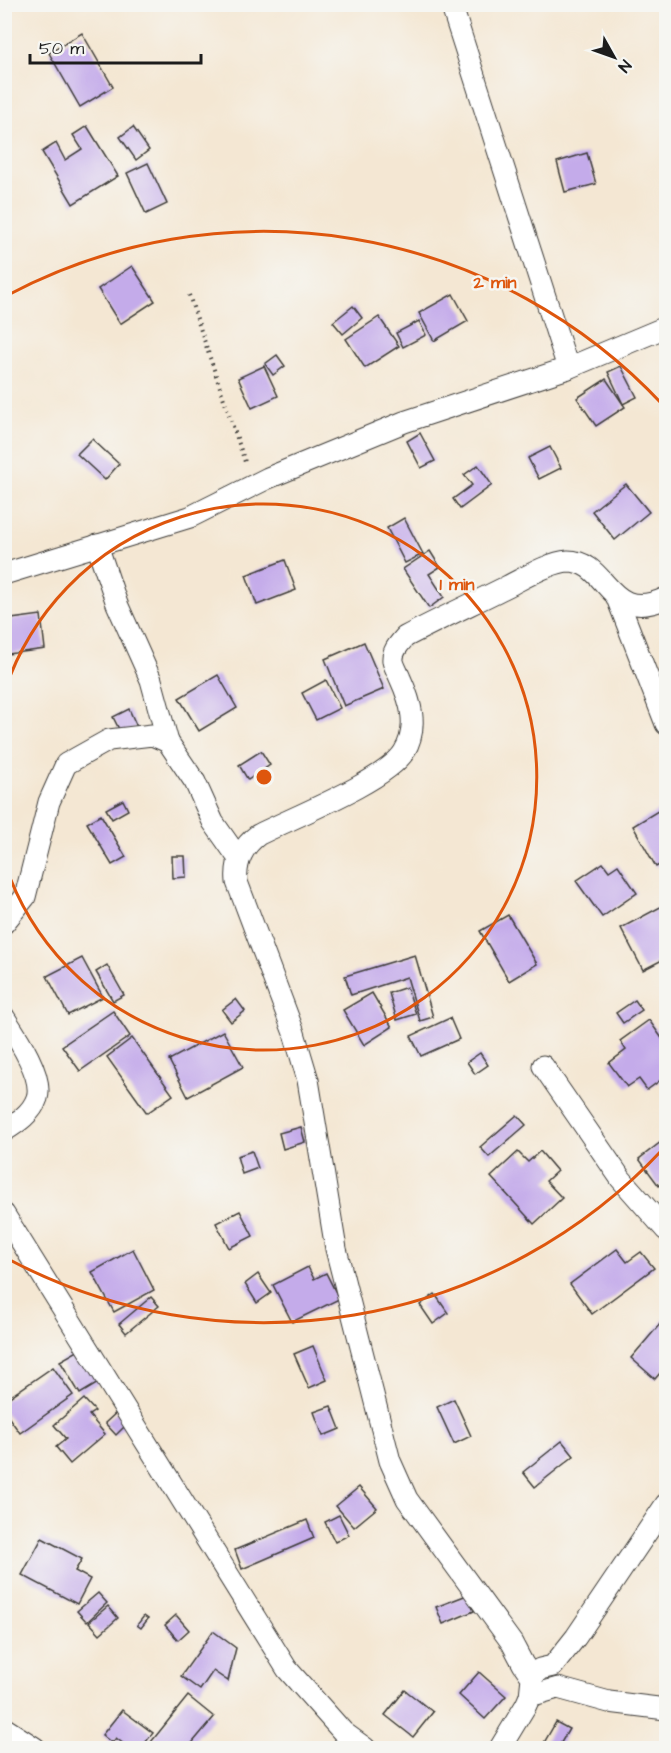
<svg xmlns="http://www.w3.org/2000/svg" width="671" height="1753" viewBox="0 0 671 1753" font-family="'Architects Daughter',sans-serif">
<style>
.building{fill:#c4abea}
.lines{fill:none;stroke-linecap:round;stroke-linejoin:round}
.street-casing{stroke:#3c3a37;stroke-width:23}
.path{stroke:#3c3a37;stroke-width:4;stroke-dasharray:1.5 4.5;stroke-linecap:butt}
.street{stroke:#fff;stroke-width:21}
.ring{fill:none;stroke:#de560d;stroke-width:3}
.centre{fill:#de560d;stroke:#f6f6f2;stroke-width:3}
.ring-label{font-size:18px;text-anchor:middle;font-weight:bold;fill:#de560d;stroke:#f6f6f2;stroke-width:5;stroke-linejoin:round;paint-order:stroke}
</style>
<rect width="100%" height="100%" fill="#f6f6f2"/>
<filter id="ink" filterUnits="userSpaceOnUse"><feTurbulence type="fractalNoise" baseFrequency=".0167" numOctaves="2"/><feDisplacementMap in="SourceGraphic" scale="12" xChannelSelector="R" yChannelSelector="G"/><feConvolveMatrix kernelMatrix="1 2 1 2 8 2 1 2 1" color-interpolation-filters="sRGB"/></filter>
<filter id="wash" filterUnits="userSpaceOnUse"><feTurbulence type="fractalNoise" baseFrequency=".008" numOctaves="4" result="noise"/><feDisplacementMap in="SourceGraphic" scale="24" xChannelSelector="R" yChannelSelector="G"/><feGaussianBlur stdDeviation="1.35" result="paint"/><feColorMatrix in="noise" values="0 0 0 0 0 0 0 0 0 0 0 0 0 0 0 0 0 1.4 0 .05"/><feComposite in="paint" operator="in"/></filter>
<g filter="url(#wash)">
<rect width="100%" height="100%" fill="#f4e7d3"/>
<g id="blocks">
<g class="building">
<polygon points="82,33 113,87 80,107 49,53"/>
<polygon points="4,92 10,103 4,105"/>
<polygon points="87,126 118,176 73,204 42,152 56,143 65,160 82,149 73,135"/>
<polygon points="133,127 149,150 136,160 120,137"/>
<polygon points="587,153 596,184 565,192 557,162"/>
<polygon points="148,163 167,204 146,214 127,173"/>
<polygon points="132,266 155,301 120,324 98,289"/>
<polygon points="453,294 468,321 434,341 419,313"/>
<polygon points="353,306 362,318 343,334 333,322"/>
<polygon points="379,317 399,346 365,368 346,339"/>
<polygon points="419,321 426,335 403,347 396,333"/>
<polygon points="277,355 285,366 273,375 265,364"/>
<polygon points="264,366 278,396 252,408 238,378"/>
<polygon points="621,366 637,397 623,404 608,372"/>
<polygon points="606,379 625,407 596,426 577,398"/>
<polygon points="420,433 435,461 421,468 407,441"/>
<polygon points="92,439 119,464 105,480 77,454"/>
<polygon points="550,447 561,468 539,479 528,458"/>
<polygon points="478,465 492,485 460,509 453,499 472,485 464,475"/>
<polygon points="626,484 649,512 615,540 592,511"/>
<polygon points="404,518 423,554 405,563 387,528"/>
<polygon points="430,551 440,567 429,574 444,597 429,608 403,569"/>
<polygon points="285,560 296,590 257,605 246,575"/>
<polygon points="41,615 45,649 8,654 4,620"/>
<polygon points="364,642 384,689 344,706 325,659"/>
<polygon points="218,675 237,708 199,731 179,698"/>
<polygon points="326,680 340,708 316,720 302,693"/>
<polygon points="129,709 137,727 122,735 113,717"/>
<polygon points="261,751 270,765 248,780 239,765"/>
<polygon points="123,800 128,810 112,819 106,809"/>
<polygon points="666,806 666,861 656,867 633,826"/>
<polygon points="101,815 126,857 112,865 87,823"/>
<polygon points="172,856 185,856 186,877 173,878"/>
<polygon points="603,863 609,871 618,865 637,893 602,917 576,881"/>
<polygon points="666,904 666,958 643,970 621,928"/>
<polygon points="508,915 537,964 509,981 480,931"/>
<polygon points="415,955 433,1017 420,1021 407,977 351,995 345,976"/>
<polygon points="82,958 103,997 68,1015 47,976"/>
<polygon points="107,965 124,995 113,1001 96,972"/>
<polygon points="407,987 416,1014 397,1020 389,993"/>
<polygon points="372,993 392,1027 364,1045 343,1010"/>
<polygon points="236,999 245,1011 231,1022 222,1010"/>
<polygon points="635,1000 642,1010 623,1023 616,1013"/>
<polygon points="113,1011 130,1036 80,1071 62,1046"/>
<polygon points="450,1018 459,1039 421,1056 411,1036"/>
<polygon points="649,1020 666,1044 666,1076 647,1090 639,1079 627,1087 609,1063 626,1050 620,1041"/>
<polygon points="223,1031 243,1067 188,1097 169,1060"/>
<polygon points="132,1038 173,1095 147,1113 107,1057"/>
<polygon points="480,1053 488,1065 475,1074 467,1062"/>
<polygon points="517,1115 526,1125 489,1157 480,1147"/>
<polygon points="301,1127 305,1142 283,1149 279,1133"/>
<polygon points="666,1138 666,1180 659,1186 639,1159"/>
<polygon points="252,1151 258,1168 242,1174 237,1156"/>
<polygon points="540,1151 557,1171 546,1181 562,1198 534,1224 491,1177 518,1152 528,1162"/>
<polygon points="240,1211 253,1236 229,1248 216,1223"/>
<polygon points="133,1249 154,1290 114,1312 92,1272"/>
<polygon points="617,1249 627,1262 641,1252 654,1268 592,1314 570,1284"/>
<polygon points="308,1267 314,1279 326,1273 339,1299 292,1322 273,1285"/>
<polygon points="258,1274 271,1293 257,1303 245,1284"/>
<polygon points="435,1294 448,1313 433,1324 420,1305"/>
<polygon points="151,1297 159,1306 126,1333 119,1324"/>
<polygon points="666,1317 666,1366 655,1379 631,1358"/>
<polygon points="313,1346 327,1380 309,1388 294,1354"/>
<polygon points="81,1349 100,1382 80,1394 60,1361"/>
<polygon points="53,1367 73,1395 20,1433 4,1411 4,1401"/>
<polygon points="84,1399 95,1411 89,1415 105,1434 70,1464 56,1447 66,1439 54,1425"/>
<polygon points="454,1399 471,1436 454,1444 437,1407"/>
<polygon points="331,1406 340,1429 323,1436 314,1412"/>
<polygon points="117,1412 128,1423 116,1435 105,1423"/>
<polygon points="562,1441 574,1456 535,1487 523,1472"/>
<polygon points="359,1487 377,1508 354,1527 336,1506"/>
<polygon points="339,1515 349,1535 335,1542 325,1522"/>
<polygon points="307,1520 314,1538 242,1569 235,1550"/>
<polygon points="42,1538 82,1559 75,1571 90,1579 77,1604 22,1575"/>
<polygon points="98,1593 107,1603 87,1622 77,1611"/>
<polygon points="467,1595 474,1611 443,1624 436,1607"/>
<polygon points="108,1606 118,1618 100,1634 89,1622"/>
<polygon points="176,1615 189,1630 178,1640 165,1625"/>
<polygon points="144,1616 148,1619 141,1628 137,1625"/>
<polygon points="213,1631 236,1648 228,1681 213,1671 200,1690 181,1676"/>
<polygon points="479,1672 506,1696 485,1719 459,1695"/>
<polygon points="405,1690 433,1712 413,1737 385,1715"/>
<polygon points="188,1696 214,1717 188,1748 149,1748 147,1747"/>
<polygon points="122,1710 153,1733 141,1748 129,1748 116,1738 112,1743 102,1735"/>
<polygon points="556,1722 569,1729 558,1748 541,1748"/>
</g>
</g>
</g>
<g filter="url(#ink)">
<use href="#blocks" fill-opacity="0" stroke="#3c3a37" stroke-width="1.5"/>
<g class="lines">
<defs>
<g id="street">
<polyline points="451,4 568,368"/>
<polyline points="97,545 117,604 151,680 168,742"/>
<polyline points="4,574 190,517 268,478 404,422 568,368 666,327"/>
<polyline points="617,598 666,724"/>
<polyline points="4,923 25,897 49,802 66,764 109,740 152,735 168,742 195,782 213,822 239,859"/>
<path d="M4,1017C16,1035 44,1076 37,1098C32,1113 17,1123 4,1131"/>
<polyline points="543,1066 621,1179 666,1230"/>
<polyline points="4,1214 287,1669 343,1732 365,1748"/>
<polyline points="532,1677 540,1669 553,1666 576,1637 666,1504"/>
<polyline points="530,1696 558,1688 609,1702 666,1709"/>
<polyline points="4,1728 35,1748"/>
<path d="M500,1748L526,1705L530,1696L532,1677L523,1664L512,1643L407,1499L390,1461L336,1249L308,1080L294,1033L237,882C235,862 242,847 258,835C291,818 386,781 404,752C419,727 411,702 400,678C398,673 394,666 393,661C392,651 399,644 405,637C439,619 474,603 508,586C524,578 550,562 568,561C609,561 607,625 666,598"/>
</g>
</defs>
<use href="#street" class="street-casing"/>
<polyline class="path" points="189,295 246,465"/>
<use href="#street" class="street"/>
</g>
</g>
<g class="ring">
<path d="M5 690A273 273 0 1 1 5 864"/>
<path d="M663 1149A546 546 0 0 1 8 1259M8 295A546 546 0 0 1 663 405"/>
</g>
<circle cx="264" cy="777" r="9" class="centre"/>
<g class="ring-label">
<text x="495" y="288">2 min</text>
<text x="457" y="590">1 min</text>
</g>
<rect width="671" height="1753" fill="none" stroke="#f6f6f2" stroke-width="24"/>
<g transform="translate(614 57) rotate(130)" stroke="#f6f6f2" stroke-width="4.5" paint-order="stroke">
<path d="M0-4.5L10 22L0 15L-10 22Z" fill="#1c1c1c"/>
<text y="-9" font-size="16" font-weight="bold" text-anchor="middle" fill="#1c1c1c">N</text>
</g>
<path d="M30 54v9h171v-9" fill="none" stroke="#1c1c1c" stroke-width="3"/>
<text x="39" y="54" font-size="18" fill="#1c1c1c" stroke="#f6f6f2" stroke-width="4.5" paint-order="stroke">50 m</text>
</svg>
